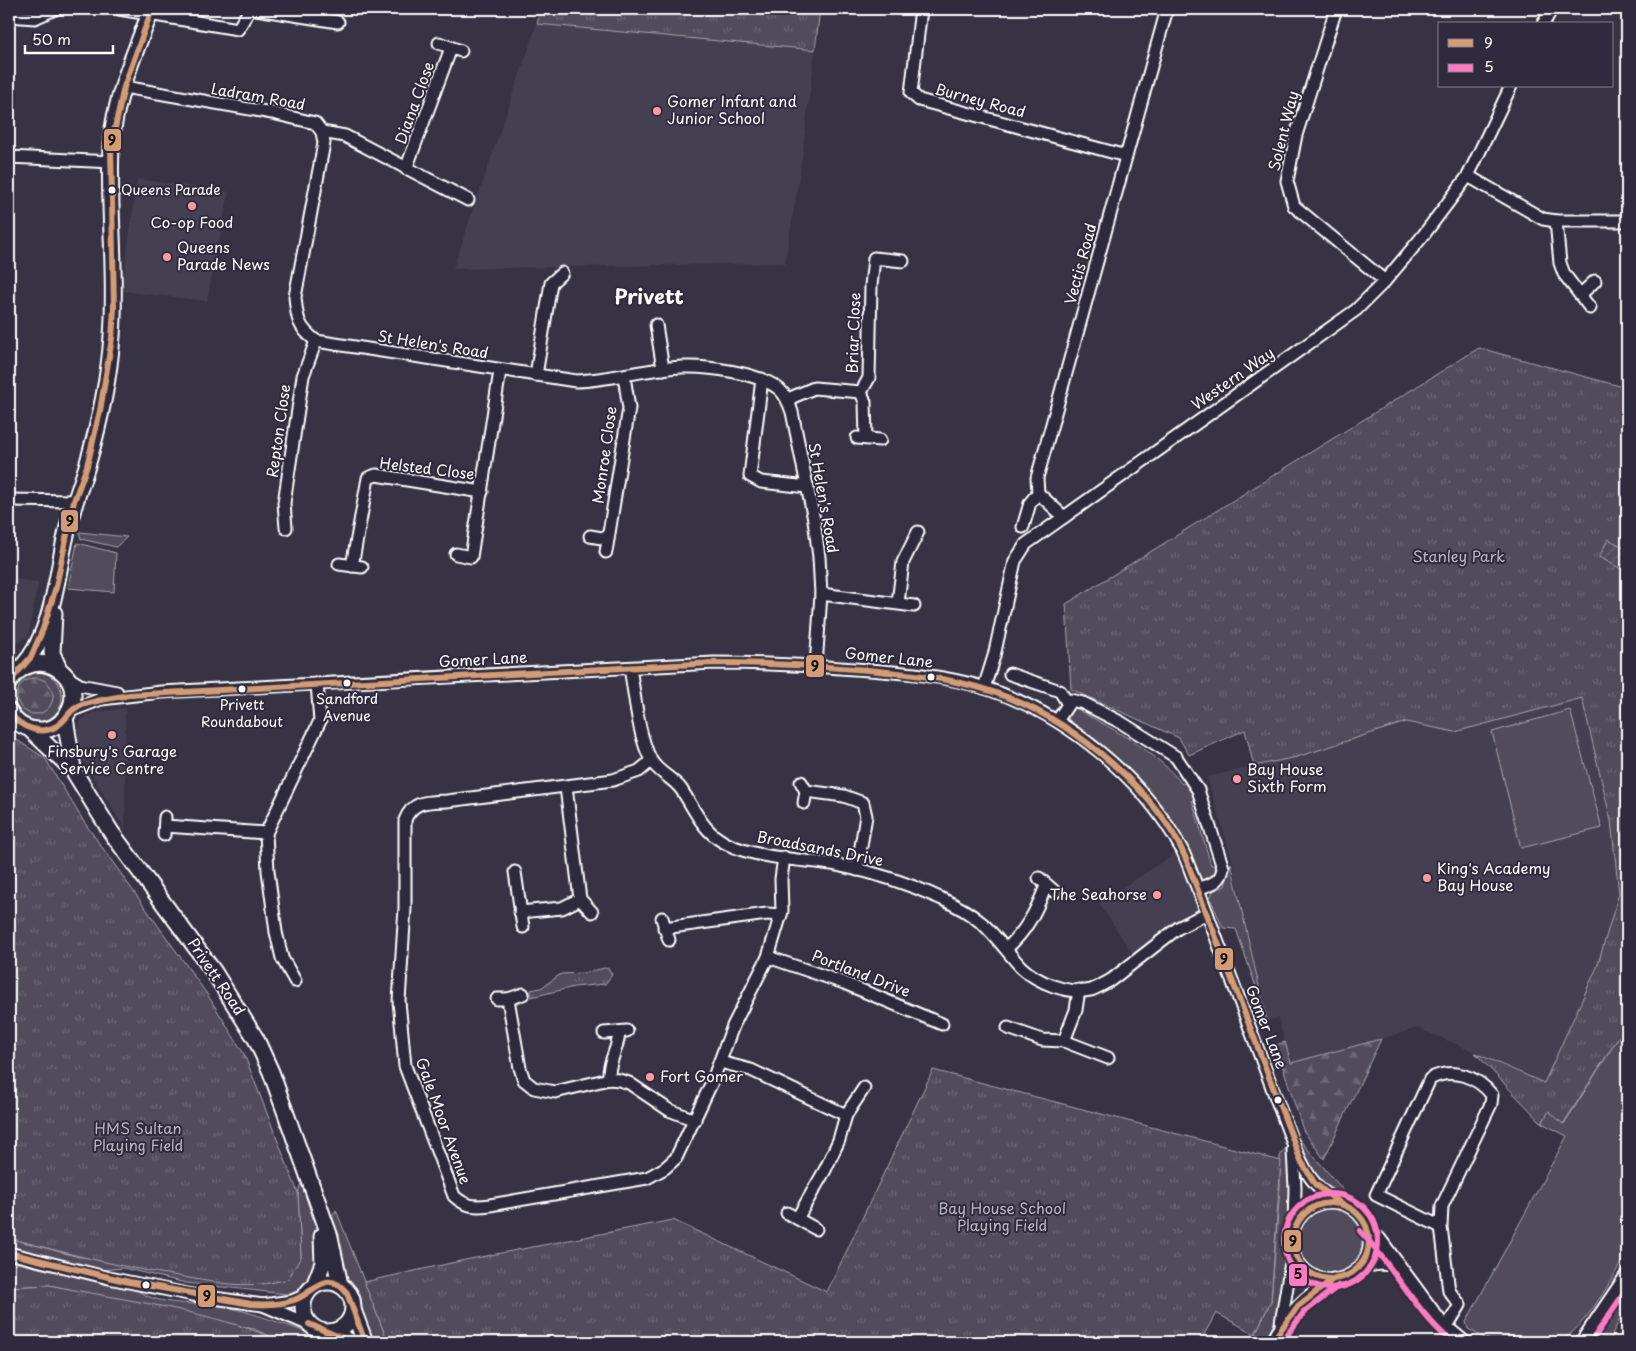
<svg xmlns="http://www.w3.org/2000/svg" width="1636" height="1351" viewBox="0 0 1636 1351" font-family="'Playpen Sans',sans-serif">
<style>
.built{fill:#444051}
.grass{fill:#514c5c;stroke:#a8a6ae}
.forest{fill:url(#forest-firs);stroke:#a8a6ae}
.park{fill:url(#park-tufts);stroke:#a8a6ae}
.garden{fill:url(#garden-furrows);stroke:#a8a6ae}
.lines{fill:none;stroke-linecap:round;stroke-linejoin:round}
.minor-casing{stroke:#fff;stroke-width:15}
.major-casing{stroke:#fff;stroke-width:19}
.minor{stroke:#2f2a3d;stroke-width:11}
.major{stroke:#2f2a3d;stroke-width:15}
.bus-1-casing{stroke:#2f2a3d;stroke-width:10}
.bus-2-casing{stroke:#2f2a3d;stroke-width:10}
.bus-1{stroke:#d39c74;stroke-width:6}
.bus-2{stroke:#fe7ac1;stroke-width:6}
.poi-dot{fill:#ff9aa2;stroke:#2f2a3d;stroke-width:2}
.bus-dot{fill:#fff;stroke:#2f2a3d;stroke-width:2}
.labels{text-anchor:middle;stroke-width:4;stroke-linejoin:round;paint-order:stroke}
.bus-label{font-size:14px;fill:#fff;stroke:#2f2a3d}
.street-label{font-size:15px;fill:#fff;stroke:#2f2a3d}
.poi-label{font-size:15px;fill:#fff;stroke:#2f2a3d;text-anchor:start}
.park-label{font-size:15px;fill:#b9b7be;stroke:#2f2a3d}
.district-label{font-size:20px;font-weight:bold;fill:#fff;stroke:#2f2a3d}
.line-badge{stroke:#2f2a3d;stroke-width:2}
.pale-badge-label{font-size:14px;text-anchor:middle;font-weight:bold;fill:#111}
</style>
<defs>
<pattern id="forest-firs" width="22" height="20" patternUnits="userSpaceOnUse" patternTransform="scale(1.25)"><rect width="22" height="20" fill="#514c5c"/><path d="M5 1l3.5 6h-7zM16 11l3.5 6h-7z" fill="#6b6774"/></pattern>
<pattern id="park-tufts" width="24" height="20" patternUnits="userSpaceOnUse" patternTransform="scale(1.25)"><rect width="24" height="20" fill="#514c5c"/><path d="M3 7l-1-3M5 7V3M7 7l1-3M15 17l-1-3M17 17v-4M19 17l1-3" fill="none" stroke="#6b6774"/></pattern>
<pattern id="garden-furrows" width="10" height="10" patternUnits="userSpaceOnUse" patternTransform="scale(1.25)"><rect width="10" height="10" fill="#514c5c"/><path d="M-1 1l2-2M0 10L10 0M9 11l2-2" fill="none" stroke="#6b6774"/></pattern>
</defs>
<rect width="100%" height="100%" fill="#373345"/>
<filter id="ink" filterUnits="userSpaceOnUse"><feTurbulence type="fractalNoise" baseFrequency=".02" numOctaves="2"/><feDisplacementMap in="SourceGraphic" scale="10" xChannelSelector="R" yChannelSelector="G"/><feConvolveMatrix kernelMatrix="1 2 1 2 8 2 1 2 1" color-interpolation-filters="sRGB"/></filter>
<g filter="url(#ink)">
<g class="built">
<polygon points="537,24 815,50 800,172 785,263 453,269"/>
<polygon points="137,179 229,192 207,301 122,291"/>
<polygon points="9,578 38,583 28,636 9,649"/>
<polygon points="1582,697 1611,821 1619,893 1597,967 1544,1084 1515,1069 1418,1028 1291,1064 1278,1018 1267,1021 1233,863 1207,777 1297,757 1406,722 1455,732"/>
<polygon points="125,708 125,829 83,760 77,737 80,721 92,713"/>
<polygon points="1176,853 1199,912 1133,954 1099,903"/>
</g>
<g class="grass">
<polygon points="79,532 127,537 116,547 81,539"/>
<polygon points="77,543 116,553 114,592 68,588"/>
<circle cx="37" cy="697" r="25"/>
<path d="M1081,707L1080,711C1116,731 1156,751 1182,784L1187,782L1196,798L1192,800L1211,865H1214L1217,871L1215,877L1205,881L1199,877L1178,833L1144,786L1094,739L1071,725L1068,716L1072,709Z"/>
<polygon points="1570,710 1602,828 1521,848 1492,732"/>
<polygon points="1231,863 1267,1021 1260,1008 1255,984 1236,929 1223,928 1210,898 1213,891 1225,886"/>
<path d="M1627,1024V1250C1617,1273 1583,1331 1560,1341C1551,1346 1533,1342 1522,1342C1494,1342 1492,1343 1468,1329L1466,1322L1567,1136L1542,1123L1549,1110L1564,1124Z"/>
<path d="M1298,1138L1358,1207C1322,1182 1315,1181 1298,1138Z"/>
<polygon points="1287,1146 1289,1192 1282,1286 1275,1321 1266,1340 1255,1334 1271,1301 1280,1187 1280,1156"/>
<polygon points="301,1183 318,1234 318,1258 309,1286 295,1295 186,1283 123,1268 102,1270 9,1248 9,1238 79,1257 301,1257 298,1193"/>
<circle cx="1330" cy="1241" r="32"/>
<polygon points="336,1210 388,1342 373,1342 365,1323 358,1292 349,1282 341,1259 331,1217"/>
<path d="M9,1261L138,1291C167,1309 199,1300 231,1308C267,1316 301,1332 336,1342H283L254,1329L49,1285L9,1287Z"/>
<polygon points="1627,1279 1627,1303 1609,1342 1586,1342"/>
</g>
<g class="forest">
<circle cx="35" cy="696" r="18"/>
<polygon points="1381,1039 1324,1159 1303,1130 1276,1045 1285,1042 1291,1063"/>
</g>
<g class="park">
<polygon points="541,9 820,9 815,50 537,24"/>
<polygon points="1479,348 1627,388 1627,1024 1563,1124 1549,1111 1542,1123 1475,1053 1544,1083 1597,967 1619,893 1611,821 1582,698 1455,732 1406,722 1297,757 1254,766 1245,730 1189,755 1179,738 1071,689 1066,604"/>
<path d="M9,735L45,758L84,822L209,997L244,1054L298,1193L301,1257L288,1279C249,1290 217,1283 178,1276C120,1267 65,1253 9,1238Z"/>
<polygon points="605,968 609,969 612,975 605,984 574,987 531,997 531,990 541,988 561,974 583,973"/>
<polygon points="933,1070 1281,1161 1271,1301 1255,1334 1216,1313 1200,1342 388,1342 364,1282 465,1260 673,1220 827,1292"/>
<path d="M49,1285C127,1301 210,1310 283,1342H9V1287Z"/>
</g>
<polygon class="garden" points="1608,539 1627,549 1627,572 1599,557"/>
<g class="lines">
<defs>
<g id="minor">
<polyline points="119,9 238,29 250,9 252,9"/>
<polyline points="256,9 338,22"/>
<polyline points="921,9 911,93 919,100 1126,156"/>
<polyline points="1336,9 1296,135 1287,181 1294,206 1385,281"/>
<polyline points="9,16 35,18 55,9"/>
<polyline points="1543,24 1552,9"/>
<polyline points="439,43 461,51"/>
<polyline points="124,87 272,113 315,123 322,132 345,136 468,200"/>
<path d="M322,132L324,143L295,297C297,319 298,327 316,341L576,381C612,380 647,368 683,367C708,366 759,373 779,389C786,395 789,403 792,412L814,520L819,557L821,594L816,666"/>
<polyline points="9,157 112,162"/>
<polyline points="406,169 451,48"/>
<polyline points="1468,176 1543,219 1556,221 1627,221"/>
<polyline points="1556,221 1560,263 1564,274 1590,308"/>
<polyline points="1581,294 1595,281"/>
<polyline points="656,325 663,369"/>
<polyline points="536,375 551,283 562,273"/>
<polyline points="762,379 750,476 761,482 808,487"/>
<polyline points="861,392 865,402 866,438"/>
<polyline points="788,399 814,388 861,392 869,378 871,286 874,258 903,261"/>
<polyline points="857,438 880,440"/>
<polyline points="9,500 74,501"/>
<polyline points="1064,517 1038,493 1037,478 1167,9"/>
<polyline points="1023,527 1030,503 1038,493"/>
<polyline points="286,528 284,503 303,376 316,341"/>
<polyline points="590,536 608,539"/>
<polyline points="606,552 629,408 624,376"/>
<polyline points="456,554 471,557 500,371"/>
<polyline points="339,564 362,567"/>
<polyline points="352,566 368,478 376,475 482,492"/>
<polyline points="821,594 914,606"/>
<polyline points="898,603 903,562 918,532"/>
<path d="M630,668C635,695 638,736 651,760C657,772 673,778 681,789C692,805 700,825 716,837C744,859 803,859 837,865C873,872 908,883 942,899C956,905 971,914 983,924C997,937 1008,953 1021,967C1037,982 1068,995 1091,990C1098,988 1105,983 1111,980L1178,928L1207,913"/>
<polyline points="1010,674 1060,691 1068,704"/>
<polyline points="67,677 80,685 117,692"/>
<polyline points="984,688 994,656 1015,561 1026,544 1356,310 1385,281 1422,237 1468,176 1511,86"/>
<path d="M70,711L101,699L161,692L714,663C761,663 808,665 854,669C898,672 943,675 985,688C1064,713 1143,777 1182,850C1188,862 1192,876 1198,889L1292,1141C1305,1171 1311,1186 1340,1203"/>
<path d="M1057,721L1071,700L1083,703L1122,723L1176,757L1198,790L1223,868C1221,883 1210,884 1198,889"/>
<path d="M651,761L639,771L613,780L447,801C428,802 413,800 405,820V908L399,1001L405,1066L454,1196C466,1207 475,1207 490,1205L647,1178L665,1168L676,1158L712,1082L733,1026L768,957L782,911L781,879L784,857"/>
<polyline points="801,782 806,791 804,803"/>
<polyline points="806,791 844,796 863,803 866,816 857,870"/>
<polyline points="165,826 266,833"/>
<polyline points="164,835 165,817"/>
<polyline points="515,872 523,927"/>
<polyline points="1039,878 1055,892"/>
<polyline points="580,899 592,912"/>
<polyline points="520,912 562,908 580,899 566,787"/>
<polyline points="662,918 669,940"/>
<polyline points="664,928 767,914 781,915"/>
<path d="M1007,948C1027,930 1036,911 1046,886"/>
<polyline points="768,957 844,983 942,1024"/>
<polyline points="295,981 282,958 276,932 268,871 266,833 320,721 317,684"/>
<polyline points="497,999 508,999 523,994"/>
<polyline points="508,999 520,1068 524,1080 534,1088 555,1092 609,1079 619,1080 629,1083 669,1110 695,1120"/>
<polyline points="1008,1028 1042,1040 1064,1041 1108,1058"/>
<polyline points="604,1033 627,1031"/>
<polyline points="1064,1041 1076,1010 1079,990"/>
<polyline points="720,1062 751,1070 846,1115"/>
<path d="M609,1079C607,1063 619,1048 619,1032"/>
<polyline points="1293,1150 1295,1188 1294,1226"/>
<circle cx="1331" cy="1241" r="39"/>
<polyline points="787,1213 816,1229"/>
<polyline points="798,1217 825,1170 839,1140 846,1115 864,1088"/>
<polyline points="1367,1226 1380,1239 1442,1323 1465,1342"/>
<path d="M1441,1227L1376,1195L1430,1079C1451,1067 1477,1076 1492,1095L1491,1104L1442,1206L1441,1227L1449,1291L1460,1305L1446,1328"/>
<polyline points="9,1253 109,1278 193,1295 263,1305 292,1301 306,1295"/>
<path d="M1358,1269C1374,1264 1387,1261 1402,1270"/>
<polyline points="263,1305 312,1326"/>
<polyline points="1281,1323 1293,1250"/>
<path d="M1272,1342C1288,1312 1304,1297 1333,1279"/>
<polyline points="1581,1342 1627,1274"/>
</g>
<g id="major">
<polyline points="54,613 52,653 59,669"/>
<path d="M23,666C53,632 56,578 66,535C71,511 80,489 87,466C99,425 109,379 112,336C117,273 108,209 111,146C114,100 135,51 152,9"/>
<path d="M9,682C35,640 93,677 66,716C60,725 50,731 40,730C26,730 15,723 9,711"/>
<polyline points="65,718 73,769"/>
<polyline points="31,730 73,770 111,832 214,972 256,1039 271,1072 330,1237 340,1285"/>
<circle cx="328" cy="1307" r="25"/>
<polyline points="314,1286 323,1263 322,1236"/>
<polyline points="353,1310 365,1342"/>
<polyline points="330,1332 351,1342"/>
</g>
</defs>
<use href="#minor" class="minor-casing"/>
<use href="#major" class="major-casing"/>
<use href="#minor" class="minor"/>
<use href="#major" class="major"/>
<defs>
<g id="bus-1">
<polyline points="9,682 31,657 43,629 56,587 74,501 87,466 100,411 112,338 114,308 111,146 124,87 152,9"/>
<path d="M9,711C20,729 45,738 62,722C69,715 70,710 79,706C95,700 112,698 129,695L714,663C761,663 807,665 854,669C961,677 1030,690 1113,764C1142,790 1171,823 1186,859L1301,1161L1315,1184L1340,1203"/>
<circle cx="1331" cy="1241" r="38"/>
<path d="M9,1253L129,1282L251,1304C266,1305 280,1305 294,1300C315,1293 326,1267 347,1293L365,1342"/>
<polyline points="309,1324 351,1342"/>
<polyline points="1272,1342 1298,1306 1333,1279"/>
</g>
<g id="bus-2">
<circle cx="1331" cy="1241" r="47"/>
<path d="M1360,1231C1393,1266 1415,1311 1452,1342"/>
<polyline points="1282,1342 1304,1312 1338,1286"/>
<polyline points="1591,1342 1627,1289"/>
</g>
</defs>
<use href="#bus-1" class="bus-1-casing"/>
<use href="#bus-2" class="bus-2-casing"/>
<use href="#bus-1" class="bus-1"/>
<use href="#bus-2" class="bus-2"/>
</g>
</g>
<g class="poi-dot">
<circle cx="657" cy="111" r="5"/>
<circle cx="192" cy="206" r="5"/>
<circle cx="167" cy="257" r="5"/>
<circle cx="112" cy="735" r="5"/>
<circle cx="1237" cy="779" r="5"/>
<circle cx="1427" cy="878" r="5"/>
<circle cx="1157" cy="895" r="5"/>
<circle cx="650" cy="1077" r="5"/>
</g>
<g class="bus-dot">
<circle cx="112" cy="190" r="4.5"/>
<circle cx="931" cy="677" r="4.5"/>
<circle cx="347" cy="683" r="4.5"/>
<circle cx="242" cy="689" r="4.5"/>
<circle cx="1278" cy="1100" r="4.5"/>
<circle cx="146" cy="1285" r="4.5"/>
</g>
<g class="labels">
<g class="bus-label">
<text x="121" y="195" text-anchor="start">Queens Parade</text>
<text x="347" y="704">Sandford<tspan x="347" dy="17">Avenue</tspan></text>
<text x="242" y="710">Privett<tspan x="242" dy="17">Roundabout</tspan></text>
</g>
<g class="street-label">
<text transform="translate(258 97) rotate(10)" y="5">Ladram Road</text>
<text transform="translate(980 101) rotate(15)" y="5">Burney Road</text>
<text transform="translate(415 103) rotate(-70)" y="5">Diana Close</text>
<text transform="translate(1284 131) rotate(-76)" y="5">Solent Way</text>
<text transform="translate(1081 264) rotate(-75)" y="5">Vectis Road</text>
<text transform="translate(854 333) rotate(-88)" y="5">Briar Close</text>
<text transform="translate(433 345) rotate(9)" y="5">St Helen's Road</text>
<text transform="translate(1233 379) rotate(-35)" y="5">Western Way</text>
<text transform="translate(279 431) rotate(-82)" y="5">Repton Close</text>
<text transform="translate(605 455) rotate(-82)" y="5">Monroe Close</text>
<text transform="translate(427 469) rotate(7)" y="5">Helsted Close</text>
<text transform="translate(823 498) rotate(80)" y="5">St Helen's Road</text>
<text transform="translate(889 658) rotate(6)" y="5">Gomer Lane</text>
<text transform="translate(483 660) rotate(-3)" y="5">Gomer Lane</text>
<text transform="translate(820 849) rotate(11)" y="5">Broadsands Drive</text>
<text transform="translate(861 974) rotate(21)" y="5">Portland Drive</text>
<text transform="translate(216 977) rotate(56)" y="5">Privett Road</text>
<text transform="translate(1266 1027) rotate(69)" y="5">Gomer Lane</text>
<text transform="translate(443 1121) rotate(70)" y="5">Gale Moor Avenue</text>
</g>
<g class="poi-label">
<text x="667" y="107">Gomer Infant and<tspan x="667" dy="17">Junior School</tspan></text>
<text x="192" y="228" text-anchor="middle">Co-op Food</text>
<text x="177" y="253">Queens<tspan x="177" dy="17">Parade News</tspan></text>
<text x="112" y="757" text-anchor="middle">Finsbury's Garage<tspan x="112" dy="17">Service Centre</tspan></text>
<text x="1247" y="775">Bay House<tspan x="1247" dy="17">Sixth Form</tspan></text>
<text x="1437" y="874">King's Academy<tspan x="1437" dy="17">Bay House</tspan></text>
<text x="1147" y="900" text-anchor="end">The Seahorse</text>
<text x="660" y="1082">Fort Gomer</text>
</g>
<g class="park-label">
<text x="1459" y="562">Stanley Park</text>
<text x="138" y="1134">HMS Sultan<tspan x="138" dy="17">Playing Field</tspan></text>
<text x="1002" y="1214">Bay House School<tspan x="1002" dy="17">Playing Field</tspan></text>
</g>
<g class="district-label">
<text x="649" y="304">Privett</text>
</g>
</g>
<g class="line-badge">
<rect x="103" y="128" width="19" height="24" rx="5" fill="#d39c74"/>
<rect x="60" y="509" width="19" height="24" rx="5" fill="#d39c74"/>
<rect x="805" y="654" width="20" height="24" rx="5" fill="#d39c74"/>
<rect x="1214" y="947" width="20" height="24" rx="5" fill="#d39c74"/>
<rect x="1283" y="1229" width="19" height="24" rx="5" fill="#d39c74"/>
<rect x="1288" y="1263" width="20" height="24" rx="5" fill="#fe7ac1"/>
<rect x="197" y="1284" width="19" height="24" rx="5" fill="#d39c74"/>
</g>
<g class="pale-badge-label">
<text x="112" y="145">9</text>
<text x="70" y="526">9</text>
<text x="815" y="671">9</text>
<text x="1224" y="964">9</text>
<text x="1293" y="1246">9</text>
<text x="1298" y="1279">5</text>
<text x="207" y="1301">9</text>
</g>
<rect width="1636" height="1351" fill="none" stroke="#2f2a3d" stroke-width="30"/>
<rect x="15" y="15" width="1606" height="1321" fill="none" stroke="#fff" stroke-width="2" filter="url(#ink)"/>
<rect x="1438" y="22" width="175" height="65" fill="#2f2a3d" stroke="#827f8b"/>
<rect x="1448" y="39" width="25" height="8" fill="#d39c74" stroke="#827f8b"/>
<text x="1484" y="48" font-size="15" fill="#ffffff">9</text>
<rect x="1448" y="64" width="25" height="8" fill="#fe7ac1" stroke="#827f8b"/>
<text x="1484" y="72" font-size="15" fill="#ffffff">5</text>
<path d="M25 45v8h88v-8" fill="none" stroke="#ffffff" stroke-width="2.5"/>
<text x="32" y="45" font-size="15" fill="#ffffff" stroke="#2f2a3d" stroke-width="4" paint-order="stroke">50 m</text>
</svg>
